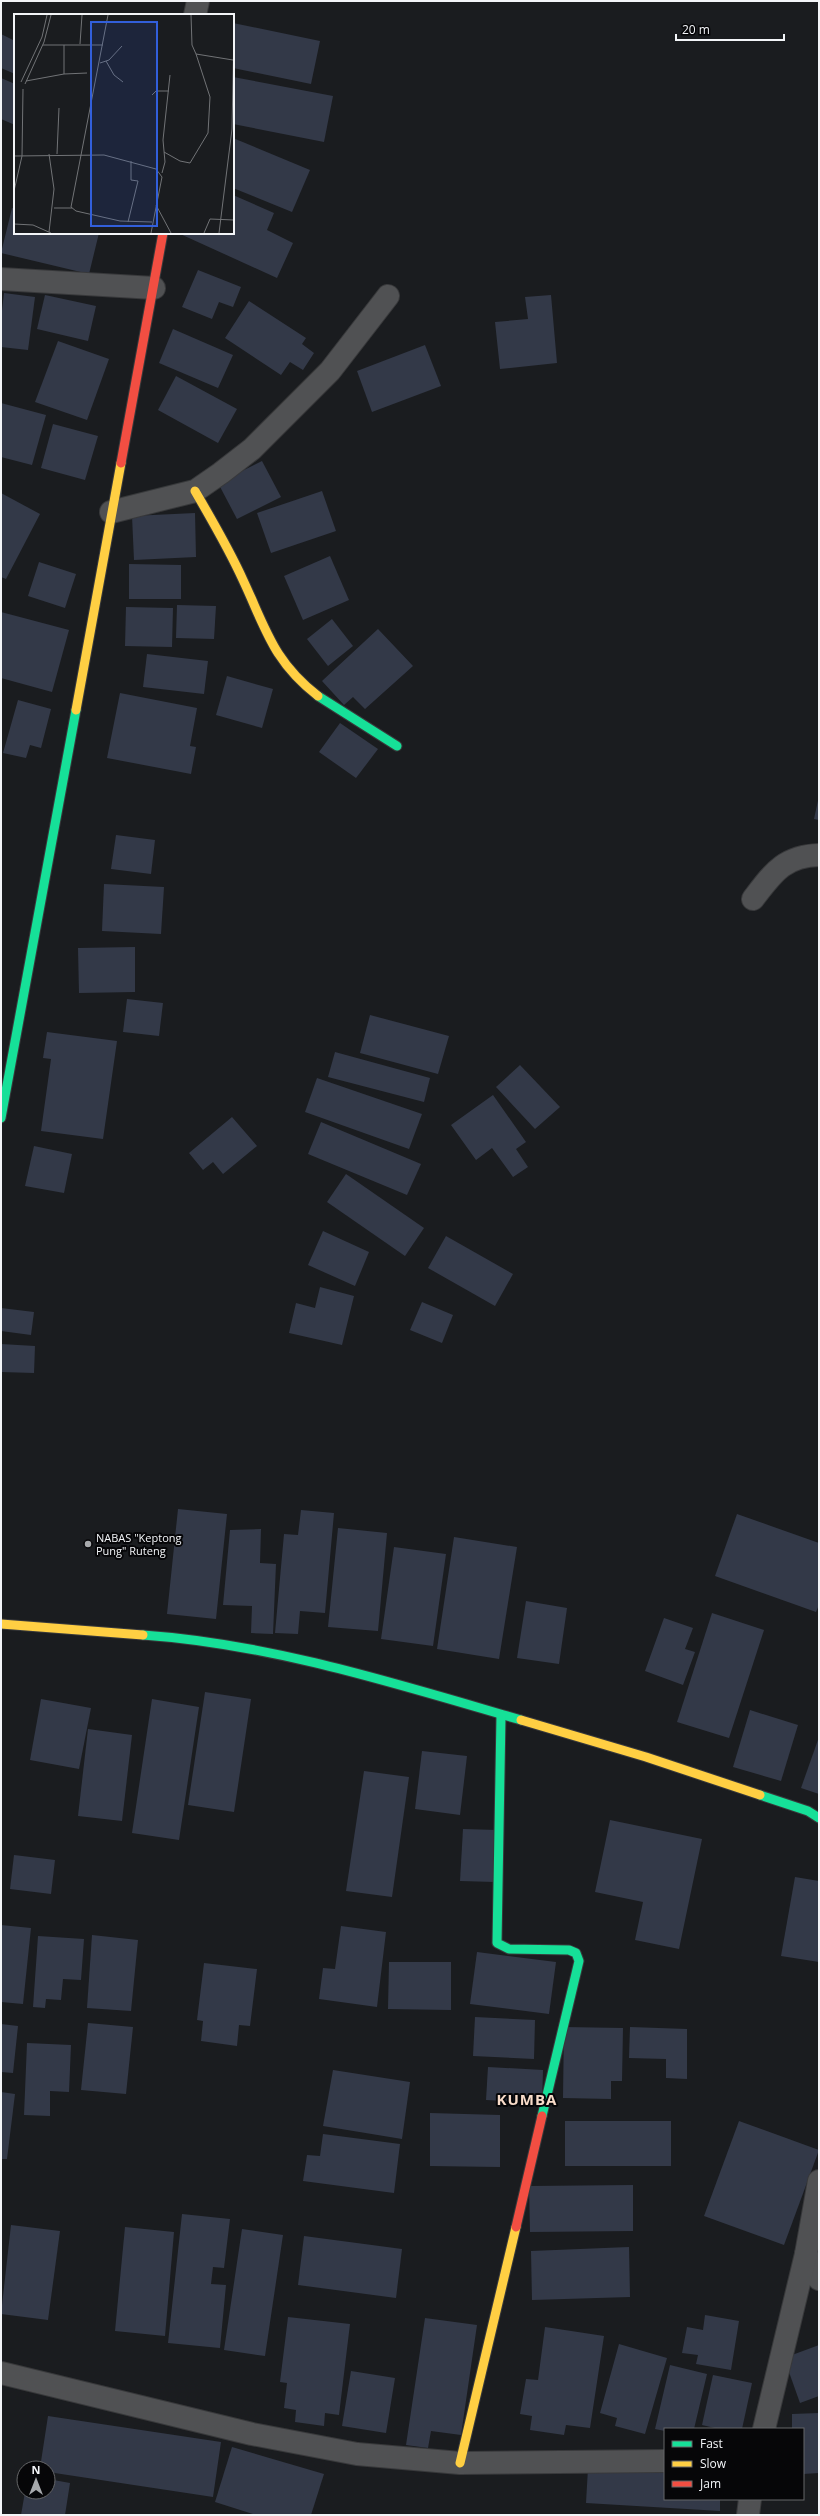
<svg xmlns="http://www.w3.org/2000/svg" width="820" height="2516" viewBox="0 0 820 2516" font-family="'Open Sans',sans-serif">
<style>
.building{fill:#333948}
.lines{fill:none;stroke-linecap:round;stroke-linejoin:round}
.street-casing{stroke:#38393b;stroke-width:24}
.fast-casing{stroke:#38393b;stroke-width:11}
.slow-casing{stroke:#38393b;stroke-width:11}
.jam-casing{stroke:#38393b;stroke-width:11}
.street{stroke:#505153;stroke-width:22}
.fast{stroke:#16e098;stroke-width:9}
.slow{stroke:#ffcf43;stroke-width:9}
.jam{stroke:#f24e42;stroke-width:9}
.poi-dot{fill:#a7a9ac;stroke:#060608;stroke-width:1.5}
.labels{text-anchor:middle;stroke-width:4;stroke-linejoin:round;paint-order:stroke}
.poi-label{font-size:11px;fill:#f3f5f8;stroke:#060608;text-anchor:start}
.district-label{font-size:15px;font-weight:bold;letter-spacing:1px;fill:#f8dcc9;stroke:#060608}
.inset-road{fill:none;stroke:#717376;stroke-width:1}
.view{fill:#325fdb;fill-opacity:0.15;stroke:#325fdb;stroke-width:2}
.inset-edge{fill:none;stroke:#f3f5f8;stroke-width:2}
</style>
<rect width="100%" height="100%" fill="#1a1c1f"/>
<g class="building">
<polygon points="233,23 320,41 311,84 233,68"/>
<polygon points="1,34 15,41 15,74 1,68"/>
<polygon points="233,77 333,96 324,142 233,124"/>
<polygon points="1,78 15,84 15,125 1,119"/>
<polygon points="233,138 310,170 292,212 233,188"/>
<polygon points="233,195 274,213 267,230 293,243 277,278 178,233 233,233"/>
<polygon points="12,208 15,209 15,233 99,233 89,274 1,253"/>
<polygon points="198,270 241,287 233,307 219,302 212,319 182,307"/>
<polygon points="4,293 35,297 28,350 1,347 1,319"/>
<polygon points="45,295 96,306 88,341 37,329"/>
<polygon points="551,295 557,363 500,369 495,322 528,319 525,297"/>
<polygon points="249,301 306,338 302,344 314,353 303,370 290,362 281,375 225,338"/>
<polygon points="173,329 233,355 218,388 159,363"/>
<polygon points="58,341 109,359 87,420 35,402"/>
<polygon points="425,345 441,386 372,412 357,371"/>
<polygon points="176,376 237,409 218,443 158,410"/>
<polygon points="1,403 46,415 32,465 1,457"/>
<polygon points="53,424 98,436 85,480 41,468"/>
<polygon points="262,461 281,497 237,519 218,483"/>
<polygon points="322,491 336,531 271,553 257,513"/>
<polygon points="1,493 40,514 6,579 1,577"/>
<polygon points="195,513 196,557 134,560 132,516"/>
<polygon points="330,556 349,600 303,620 284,576"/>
<polygon points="39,562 76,574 65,608 28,596"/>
<polygon points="129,564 181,565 181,599 129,599"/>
<polygon points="177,605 216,606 214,639 176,638"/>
<polygon points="126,607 173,608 172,647 125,646"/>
<polygon points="1,612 69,630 52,692 1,678"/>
<polygon points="332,619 353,646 328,666 307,639"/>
<polygon points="378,629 413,666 365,709 353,697 344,705 322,681"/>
<polygon points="147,654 208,661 204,694 143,687"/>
<polygon points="227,676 273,689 262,728 216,715"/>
<polygon points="120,693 197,708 190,746 196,747 191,774 107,758"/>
<polygon points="18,700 51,709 41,748 30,745 26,758 3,753"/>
<polygon points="340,723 378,749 356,778 319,752"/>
<polygon points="819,796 819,820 814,819"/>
<polygon points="116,835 155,840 151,874 111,869"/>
<polygon points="104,884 164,887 161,934 102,931"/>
<polygon points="135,947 135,992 79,993 78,948"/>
<polygon points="127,999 163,1003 159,1036 123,1032"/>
<polygon points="370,1015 449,1036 438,1074 360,1053"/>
<polygon points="47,1032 117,1041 103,1139 41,1131 51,1059 43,1058"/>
<polygon points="335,1052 430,1078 424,1102 328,1077"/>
<polygon points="520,1065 560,1107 535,1129 496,1087"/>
<polygon points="317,1078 422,1114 409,1149 305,1112"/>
<polygon points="493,1095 526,1142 516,1149 528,1167 513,1177 492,1148 476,1160 451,1125"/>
<polygon points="232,1117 257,1146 223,1174 213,1162 203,1170 189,1153"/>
<polygon points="321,1122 421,1164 407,1195 308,1154"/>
<polygon points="34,1146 72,1154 64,1193 25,1186"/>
<polygon points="346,1174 424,1228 405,1256 327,1202"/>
<polygon points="323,1231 369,1252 355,1286 308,1265"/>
<polygon points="446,1236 513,1274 495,1306 428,1268"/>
<polygon points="320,1287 354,1296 342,1345 289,1333 296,1303 315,1308"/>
<polygon points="422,1302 453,1315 442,1343 410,1330"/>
<polygon points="1,1308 34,1312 31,1335 1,1331"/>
<polygon points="1,1344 35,1346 34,1373 1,1372"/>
<polygon points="178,1509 227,1514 216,1619 167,1614"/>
<polygon points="301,1510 334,1513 325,1613 300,1611 298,1634 275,1633 284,1534 298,1535"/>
<polygon points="737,1514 819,1543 819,1605 816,1612 715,1576"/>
<polygon points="338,1528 387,1533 378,1631 328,1627"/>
<polygon points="261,1529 260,1563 276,1564 273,1634 251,1633 252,1606 223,1605 230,1530"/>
<polygon points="454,1537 517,1547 499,1659 437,1649"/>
<polygon points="394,1547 446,1554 433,1646 381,1639"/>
<polygon points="526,1601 567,1608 559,1664 517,1658"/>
<polygon points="712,1613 764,1630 729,1738 677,1722"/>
<polygon points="664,1618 693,1628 685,1649 695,1652 683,1685 645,1671"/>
<polygon points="205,1692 251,1699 234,1812 188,1805"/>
<polygon points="41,1699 91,1708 79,1769 30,1760"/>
<polygon points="152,1699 199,1707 179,1840 132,1833"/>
<polygon points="750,1710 798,1725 781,1781 733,1767"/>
<polygon points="88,1729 132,1735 122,1821 78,1816"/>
<polygon points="819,1737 819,1794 801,1788"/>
<polygon points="422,1751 467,1756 460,1815 415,1809"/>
<polygon points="364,1771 409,1777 392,1897 346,1891"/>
<polygon points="610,1820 702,1839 679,1949 635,1940 643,1902 595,1892"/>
<polygon points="463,1829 497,1830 495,1882 460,1881"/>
<polygon points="14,1855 55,1860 51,1894 10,1889"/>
<polygon points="795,1877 819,1881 819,1962 781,1956"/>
<polygon points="1,1925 31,1928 23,2004 1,2002"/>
<polygon points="341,1926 386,1932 377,2007 319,1999 323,1968 335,1969"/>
<polygon points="92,1935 138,1940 131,2011 87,2008"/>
<polygon points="38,1936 84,1939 81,1980 63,1979 61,2000 46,1999 45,2008 33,2007"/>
<polygon points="477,1952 556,1962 549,2014 470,2004"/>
<polygon points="389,1962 451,1962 451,2010 388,2009"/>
<polygon points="204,1963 257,1969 250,2026 239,2025 237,2046 201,2041 203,2021 197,2020"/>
<polygon points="475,2017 535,2020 534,2059 473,2056"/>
<polygon points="88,2023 133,2027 126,2094 81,2090"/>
<polygon points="1,2024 18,2026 13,2073 1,2072"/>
<polygon points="564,2027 623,2028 622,2081 611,2081 611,2099 563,2098"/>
<polygon points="630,2027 687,2029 687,2079 666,2078 666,2059 629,2058"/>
<polygon points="27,2043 71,2045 69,2092 50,2091 50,2116 24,2115"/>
<polygon points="488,2067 543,2070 542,2103 486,2100"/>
<polygon points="333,2070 410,2082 402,2139 323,2126"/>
<polygon points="1,2092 15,2094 7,2159 1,2159"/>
<polygon points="430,2113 500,2115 500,2167 430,2166"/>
<rect x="565" y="2121" width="106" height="45"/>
<polygon points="739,2121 819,2150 784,2245 704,2216"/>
<polygon points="323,2134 400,2144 394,2193 303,2181 307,2155 320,2156"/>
<polygon points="633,2185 633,2231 530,2232 529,2186"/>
<polygon points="182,2214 230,2219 224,2268 213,2267 211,2284 226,2285 220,2348 168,2343"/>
<polygon points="11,2225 60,2231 48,2320 1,2314"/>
<polygon points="125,2227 174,2232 165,2336 115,2331"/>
<polygon points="242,2229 283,2235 265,2356 224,2350"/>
<polygon points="304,2236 402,2249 396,2298 298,2285"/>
<polygon points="629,2247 630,2297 532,2300 531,2251"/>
<polygon points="705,2315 739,2321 731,2370 696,2364 698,2355 682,2353 687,2327 703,2330"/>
<polygon points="288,2317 350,2324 339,2415 325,2413 324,2426 295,2422 296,2410 284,2408 287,2383 280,2382"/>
<polygon points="425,2318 477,2325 461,2435 431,2431 428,2448 406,2445"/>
<polygon points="545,2327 604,2336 590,2428 566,2425 564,2435 530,2430 532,2416 520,2414 526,2379 538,2380"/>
<polygon points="619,2344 667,2358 645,2434 615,2426 617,2418 600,2413"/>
<polygon points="819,2345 819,2396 800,2403 784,2358"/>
<polygon points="670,2365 707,2374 694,2429 665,2429 665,2431 655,2429"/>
<polygon points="351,2371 395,2378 386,2433 342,2426"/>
<polygon points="713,2375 752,2383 742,2429 719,2429 702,2425"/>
<polygon points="819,2413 819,2473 803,2474 803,2429 792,2429 792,2414"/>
<polygon points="48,2416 221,2442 213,2497 48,2472 48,2468 40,2468"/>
<polygon points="232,2447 324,2474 311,2515 256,2515 215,2502"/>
<polygon points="588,2468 665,2472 665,2499 720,2499 720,2511 586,2503"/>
<polygon points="48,2479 70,2483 65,2515 21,2515 25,2492 48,2492"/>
</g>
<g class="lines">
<defs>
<g id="street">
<polyline points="195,15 198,1"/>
<polyline points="1,279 154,288"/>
<polyline points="111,512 195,491 221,473 252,449 330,371 388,296"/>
<path d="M753,899C773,873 784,856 819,855"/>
<polyline points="806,2254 819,2279"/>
<polyline points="1,2373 252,2434 357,2454 460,2463 665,2461"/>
<polyline points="764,2429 806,2254 819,2181"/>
<polyline points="748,2515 750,2499"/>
</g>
<g id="fast">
<polyline points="318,696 397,746"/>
<polyline points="1,1118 76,710"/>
<path d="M143,1635C272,1644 397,1684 521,1720"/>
<polyline points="501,1716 497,1943 509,1949 569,1950 576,1953 579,1961 542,2116"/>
<polyline points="760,1795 808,1811 819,1818"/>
</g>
<g id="slow">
<path d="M195,491C212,520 229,549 243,580C266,629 273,661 318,696"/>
<polyline points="76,710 121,463"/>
<polyline points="1,1624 143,1635"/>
<polyline points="521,1720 646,1757 760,1795"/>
<polyline points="460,2463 516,2227"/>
</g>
<g id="jam">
<polyline points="121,463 163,233"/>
<polyline points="516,2227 542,2116"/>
</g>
</defs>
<use href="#street" class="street-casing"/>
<use href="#fast" class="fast-casing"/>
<use href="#slow" class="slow-casing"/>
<use href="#jam" class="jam-casing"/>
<use href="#street" class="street"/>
<use href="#fast" class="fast"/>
<use href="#slow" class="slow"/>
<use href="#jam" class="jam"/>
</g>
<circle class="poi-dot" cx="88" cy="1544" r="4"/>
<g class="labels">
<g class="poi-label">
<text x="96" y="1542">NABAS "Keptong<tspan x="96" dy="13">Pung" Ruteng</tspan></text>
</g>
<g class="district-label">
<text x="527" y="2105">KUMBA</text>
</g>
</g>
<g transform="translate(14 14)">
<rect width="220" height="220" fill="#1a1c1f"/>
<path class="inset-road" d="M94,1L57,193L62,197L106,207L138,208M177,1L178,31L182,40L219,46M66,30L68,1M29,31H89M92,47L100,61L109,68M86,49L95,46L108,32M50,60V31M12,67L50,60L73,59M7,68L28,23L33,1M11,70L30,28L37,1M138,81L142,77H155M150,138L166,147L176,149L194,119L196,83L182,40M35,140L40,175L35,218M43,140L45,94M0,142L90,141L142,155L148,163L137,219M148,159L151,148L149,126L156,61M0,177L8,142L9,75M142,191L157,219M40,194H58M114,208L124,167L117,166V147M0,210L19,211L37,219M190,219L196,205L220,206M205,219L218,115L220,17"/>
<path class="view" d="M77,8H143V212H77Z"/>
<rect width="220" height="220" class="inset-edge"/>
</g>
<rect width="820" height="2516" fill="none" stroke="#f3f5f8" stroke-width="4"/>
<rect x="664" y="2428" width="140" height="72" fill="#060608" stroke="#656668"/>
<rect x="672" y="2441" width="20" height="6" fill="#16e098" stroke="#656668"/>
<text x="700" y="2448" font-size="12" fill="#f3f5f8">Fast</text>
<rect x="672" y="2461" width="20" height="6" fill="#ffcf43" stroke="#656668"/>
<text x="700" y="2468" font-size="12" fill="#f3f5f8">Slow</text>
<rect x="672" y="2481" width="20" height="6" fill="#f24e42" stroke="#656668"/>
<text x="700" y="2488" font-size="12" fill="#f3f5f8">Jam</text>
<g transform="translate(36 2480)"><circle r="19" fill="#060608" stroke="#656668"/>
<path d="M0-3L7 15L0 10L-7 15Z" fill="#a7a9ac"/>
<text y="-6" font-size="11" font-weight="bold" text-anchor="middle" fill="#f3f5f8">N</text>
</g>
<path d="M676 34v6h108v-6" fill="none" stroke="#f3f5f8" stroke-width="2"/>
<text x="682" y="34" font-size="12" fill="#f3f5f8" stroke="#060608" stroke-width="3" paint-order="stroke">20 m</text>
</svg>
